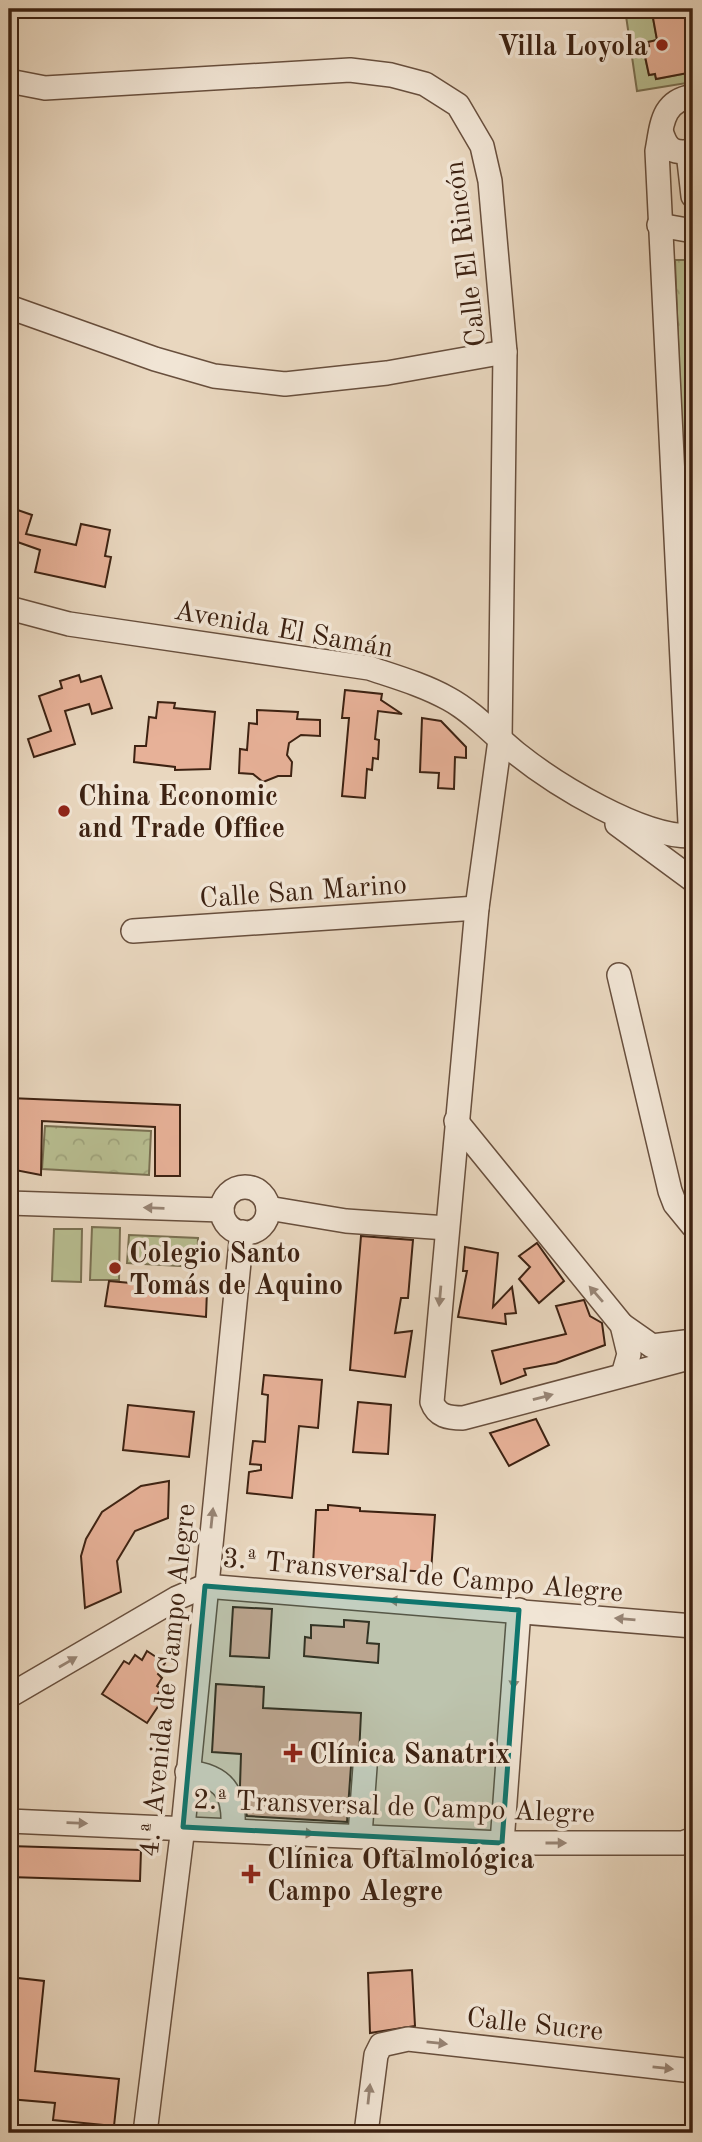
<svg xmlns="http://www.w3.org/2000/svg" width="702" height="2142" viewBox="0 0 702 2142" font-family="'Old Standard TT',serif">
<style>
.green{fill:#b8be91;stroke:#7a7052;stroke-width:2}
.park{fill:url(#park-crowns);stroke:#7a7052;stroke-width:2}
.building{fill:#e7b198;stroke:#3d2212;stroke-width:2}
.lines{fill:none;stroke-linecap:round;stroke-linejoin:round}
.minor-casing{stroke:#684f3d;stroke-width:26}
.minor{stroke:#f1e5d5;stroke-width:23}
.oneway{fill:#978474}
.marked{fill:#0f766e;fill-opacity:0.2;stroke:#0f766e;stroke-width:5;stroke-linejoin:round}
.poi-dot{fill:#8f2418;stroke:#f1e5d5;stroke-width:2.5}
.labels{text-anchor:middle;stroke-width:7;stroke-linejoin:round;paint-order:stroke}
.poi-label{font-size:28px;font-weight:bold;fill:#3d2212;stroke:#f1e5d5;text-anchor:start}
.street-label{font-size:28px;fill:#3d2212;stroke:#f1e5d5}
</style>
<defs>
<pattern id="park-crowns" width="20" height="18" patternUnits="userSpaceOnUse" patternTransform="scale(1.75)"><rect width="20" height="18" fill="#b8be91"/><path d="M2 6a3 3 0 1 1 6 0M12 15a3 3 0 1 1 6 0" fill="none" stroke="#9fa37c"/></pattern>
</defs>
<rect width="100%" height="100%" fill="#e9d7bf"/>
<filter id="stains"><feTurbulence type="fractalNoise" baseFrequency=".00286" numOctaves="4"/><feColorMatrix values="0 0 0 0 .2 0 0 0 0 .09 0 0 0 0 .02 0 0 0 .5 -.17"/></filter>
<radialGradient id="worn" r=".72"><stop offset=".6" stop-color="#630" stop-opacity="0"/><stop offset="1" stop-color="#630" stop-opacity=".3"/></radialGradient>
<g class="green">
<polygon points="625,9 693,9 653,18 657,40 648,42 649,46 643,48 649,75 655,74 656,79 693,72 693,82 637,91"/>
<polygon points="92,1227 120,1228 119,1280 90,1280"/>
<polygon points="54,1229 82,1229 81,1282 52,1281"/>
<polygon points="129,1235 198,1238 197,1267 127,1263"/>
</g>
<g class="park">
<polygon points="675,260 693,260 693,483 692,467 683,468"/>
<polygon points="45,1126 151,1131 149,1175 42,1169"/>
</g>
<g class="building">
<polygon points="693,10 693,72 656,79 655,74 649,75 643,47 649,46 648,42 657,40 653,18"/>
<polygon points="9,507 32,515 26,534 76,545 81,524 110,530 105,556 111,557 105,587 35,572 40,550 9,539"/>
<polygon points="79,675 81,682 101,676 112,708 92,714 89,704 65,711 75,744 34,757 28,739 51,731 39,696 62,688 60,681"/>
<polygon points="345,690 382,694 381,700 402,714 378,711 375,739 379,740 378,759 373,758 372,770 367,769 365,798 342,796 349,718 342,718"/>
<polygon points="158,702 175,703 174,708 215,712 210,769 175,770 175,767 134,762 135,746 146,746 149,717 156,718"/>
<polygon points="257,710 298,712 297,719 320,720 320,736 301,735 289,743 287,755 292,762 291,776 278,776 263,782 253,774 239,773 240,749 247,750 249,723 257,724"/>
<polygon points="422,718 441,721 466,747 466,758 455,757 454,789 438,788 439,773 420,772"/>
<polygon points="9,1098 180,1105 180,1176 155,1176 155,1127 42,1121 41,1175 15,1170 17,1144 9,1143"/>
<polygon points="361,1236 413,1240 408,1298 401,1298 395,1333 412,1331 405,1377 350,1370"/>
<polygon points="537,1243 564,1281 539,1303 519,1279 530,1267 519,1256"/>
<polygon points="465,1247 498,1253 493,1307 512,1287 516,1313 505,1314 506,1324 458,1317 467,1271 463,1271"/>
<polygon points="109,1281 207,1290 206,1317 105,1306"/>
<polygon points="584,1300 590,1316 602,1323 605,1345 556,1363 524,1369 526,1375 501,1384 492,1351 566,1334 556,1306"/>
<polygon points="264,1375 322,1380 318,1428 299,1426 292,1498 247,1493 249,1472 261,1470 261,1465 250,1464 253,1441 265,1442 268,1395 262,1394"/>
<polygon points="358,1402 391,1405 388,1454 353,1452"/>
<polygon points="128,1405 194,1412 189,1457 123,1450"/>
<polygon points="536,1419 549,1445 509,1466 490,1433"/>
<polygon points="169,1481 168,1518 135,1531 117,1561 121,1592 85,1608 81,1556 86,1539 102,1512 141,1486"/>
<polygon points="328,1505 360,1508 360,1511 435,1515 431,1572 313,1565 316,1510 328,1510"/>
<polygon points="233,1607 272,1609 269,1658 230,1656"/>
<polygon points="344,1620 369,1622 367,1643 379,1644 378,1663 304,1656 305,1637 311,1638 311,1625 344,1627"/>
<polygon points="147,1651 165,1663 158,1674 162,1678 157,1686 161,1689 157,1695 163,1699 147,1723 102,1694 124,1661 129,1664 135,1655 142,1660"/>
<polygon points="216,1684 264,1687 263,1708 361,1713 359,1755 351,1766 347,1822 247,1816 240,1786 241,1754 212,1752"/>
<polygon points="9,1846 141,1850 140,1881 9,1877"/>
<polygon points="412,1970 415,2026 370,2033 368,1973"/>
<polygon points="9,1977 44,1981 35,2071 119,2079 114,2126 53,2120 55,2103 9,2099"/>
</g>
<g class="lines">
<defs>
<g id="minor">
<path d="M9,81L45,88L350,70L391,75L425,84L458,105L482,146L490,181L505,352L500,740L477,908L432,1402C437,1416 448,1418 463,1418L693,1357"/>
<path d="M661,131C667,150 673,154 693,151"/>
<polyline points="688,152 693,196"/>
<polyline points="659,225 693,231"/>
<polyline points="9,307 155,359 214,376 285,384 387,373 505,352"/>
<path d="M9,608L69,624L369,668C396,677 424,685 449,699C473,712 494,735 516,753C556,785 642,838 693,836"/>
<path d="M690,823L657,151C662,124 662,101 693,96"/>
<polyline points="617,824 693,880"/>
<polyline points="133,931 477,908"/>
<polyline points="619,975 670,1191 675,1204 693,1226"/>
<polyline points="456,1121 622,1325 629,1354 623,1375"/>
<circle cx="245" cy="1210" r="23"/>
<polyline points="9,1203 222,1210"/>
<polyline points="268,1208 346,1221 447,1228"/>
<polyline points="622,1325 652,1346 693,1341"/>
<polyline points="9,1696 177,1598 205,1586 693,1626"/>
<path d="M187,1772C224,1776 235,1792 233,1829"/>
<polyline points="9,1821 502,1843 683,1843 693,1839"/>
<polyline points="360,1835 365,1767"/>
<polyline points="502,1843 519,1610"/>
<polyline points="145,2133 183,1827 242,1232"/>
<polyline points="366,2133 376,2055 381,2045 408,2039 693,2071"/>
</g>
</defs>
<use href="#minor" class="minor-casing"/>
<use href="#minor" class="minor"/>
</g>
<defs><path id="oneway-solid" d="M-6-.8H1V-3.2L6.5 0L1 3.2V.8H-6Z" transform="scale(1.75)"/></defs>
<g class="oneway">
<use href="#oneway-solid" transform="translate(154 1208) rotate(-178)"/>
<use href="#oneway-solid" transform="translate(596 1294) rotate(-131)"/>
<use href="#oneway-solid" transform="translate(440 1296) rotate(95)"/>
<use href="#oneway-solid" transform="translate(543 1397) rotate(-15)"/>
<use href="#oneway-solid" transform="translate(212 1518) rotate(-84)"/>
<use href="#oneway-solid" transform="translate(399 1601) rotate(-176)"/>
<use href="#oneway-solid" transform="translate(625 1619) rotate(-175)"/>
<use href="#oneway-solid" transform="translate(68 1662) rotate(-30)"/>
<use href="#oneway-solid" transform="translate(514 1679) rotate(94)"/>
<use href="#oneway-solid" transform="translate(77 1823) rotate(2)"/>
<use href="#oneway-solid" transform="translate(304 1833) rotate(3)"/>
<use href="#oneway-solid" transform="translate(556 1843)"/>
<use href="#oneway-solid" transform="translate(437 2043) rotate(6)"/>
<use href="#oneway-solid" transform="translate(663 2068) rotate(6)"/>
<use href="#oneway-solid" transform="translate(369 2094) rotate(-84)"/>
</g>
<path class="marked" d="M205,1586L519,1610L502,1843L183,1827Z"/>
<g class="poi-dot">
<circle cx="662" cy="45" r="7"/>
<circle cx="64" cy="811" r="7"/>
<circle cx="115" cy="1268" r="7"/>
<path d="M289.5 1742.5h7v7h7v7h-7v7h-7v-7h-7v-7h7z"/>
<path d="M247.5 1863.5h7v7h7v7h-7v7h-7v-7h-7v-7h7z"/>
</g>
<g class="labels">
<g class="poi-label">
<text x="648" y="55" text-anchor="end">Villa Loyola</text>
<text x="78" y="805">China Economic<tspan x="78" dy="32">and Trade Office</tspan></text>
<text x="129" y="1262">Colegio Santo<tspan x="129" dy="32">Tomás de Aquino</tspan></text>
<text x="309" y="1763">Clínica Sanatrix</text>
<text x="267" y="1868">Clínica Oftalmológica<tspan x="267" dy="32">Campo Alegre</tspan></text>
</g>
<g class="street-label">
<text transform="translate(464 254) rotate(-97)" y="10">Calle El Rincón</text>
<text transform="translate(284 628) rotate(10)" y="10">Avenida El Samán</text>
<text transform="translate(303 890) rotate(-4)" y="10">Calle San Marino</text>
<text transform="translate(423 1574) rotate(5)" y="10">3.ª Transversal de Campo Alegre</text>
<text transform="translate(166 1680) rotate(-84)" y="10">4.ª Avenida de Campo Alegre</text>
<text transform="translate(394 1805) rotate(2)" y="10">2.ª Transversal de Campo Alegre</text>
<text transform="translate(535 2023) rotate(6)" y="10">Calle Sucre</text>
</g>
</g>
<rect width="702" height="2142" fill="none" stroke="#e9d7bf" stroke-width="35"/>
<rect x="10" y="10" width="681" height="2121" fill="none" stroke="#3d2212" stroke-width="3.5"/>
<rect x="18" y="18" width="667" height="2107" fill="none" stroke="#3d2212" stroke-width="2"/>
<rect width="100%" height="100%" filter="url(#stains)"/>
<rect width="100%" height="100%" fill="url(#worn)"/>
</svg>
